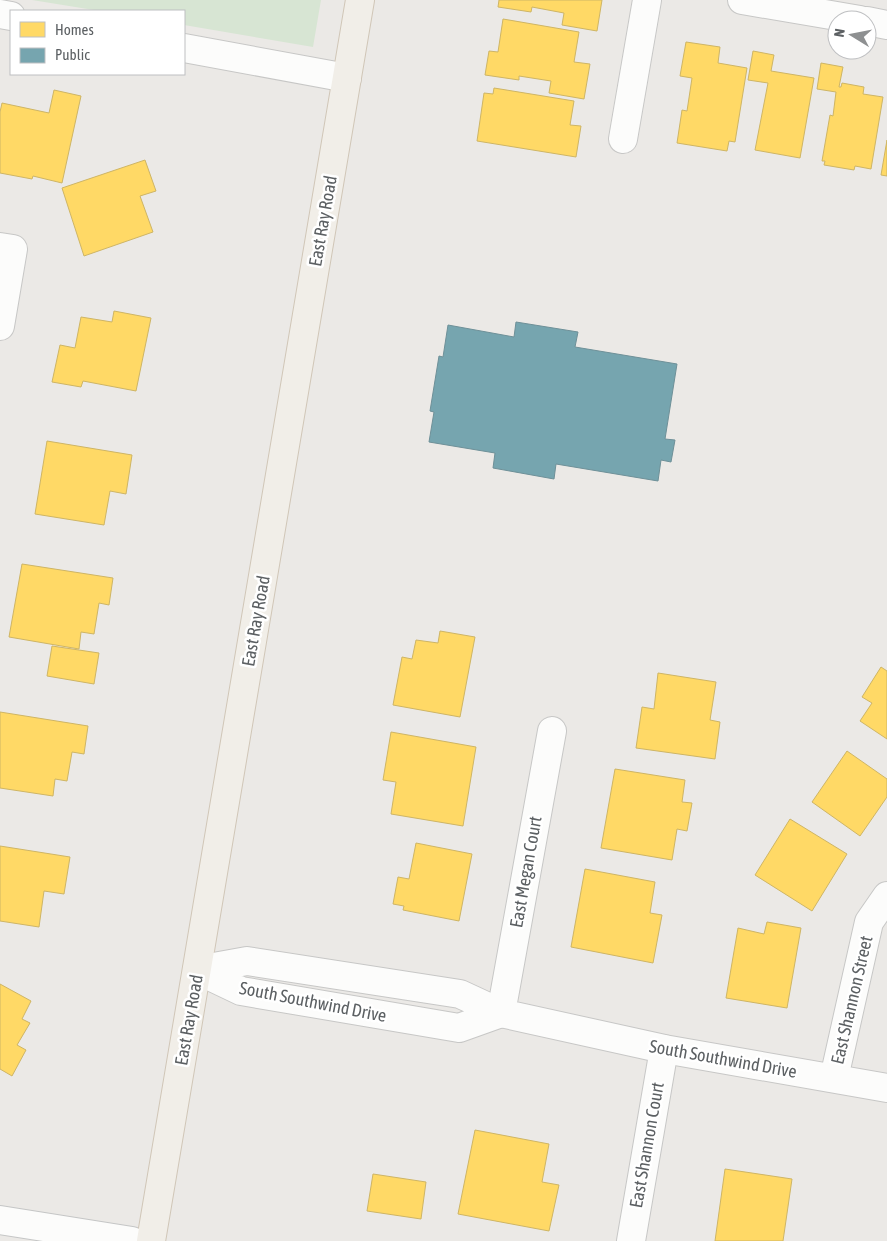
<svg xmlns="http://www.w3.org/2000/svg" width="887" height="1241" viewBox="0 0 887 1241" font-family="'Asap Condensed',sans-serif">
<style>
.green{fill:#d7e5d3}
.homes{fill:#ffd966;stroke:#ceb565}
.public{fill:#76a5af;stroke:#6e9098}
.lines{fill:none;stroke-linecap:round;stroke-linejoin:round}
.street-casing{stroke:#c7c7c6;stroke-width:30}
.secondary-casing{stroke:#c5c6c6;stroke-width:30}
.primary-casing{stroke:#d0c6b7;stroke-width:30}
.street{stroke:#fcfcfb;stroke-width:28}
.secondary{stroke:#fcfcfb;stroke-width:28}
.primary{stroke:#f1eee8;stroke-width:28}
.labels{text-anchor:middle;stroke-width:5;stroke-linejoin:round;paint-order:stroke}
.street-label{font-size:18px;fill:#5c6063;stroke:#fff}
</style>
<rect width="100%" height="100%" fill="#ebe9e6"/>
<polygon class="green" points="32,0 321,0 313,47 184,25 184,11 100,11"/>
<g class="homes">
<polygon points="499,0 602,0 597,31 562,25 564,13 532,7 531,12 498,7"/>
<polygon points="503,19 579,32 574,62 590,64 584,99 549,93 551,81 519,76 519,80 485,75 489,51 498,52"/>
<polygon points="686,42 720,47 718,63 747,68 735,142 729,141 727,151 677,143 682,110 687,111 692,78 680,76"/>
<polygon points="753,51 774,55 771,71 814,78 800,158 755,150 768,83 748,80"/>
<polygon points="821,63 843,67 839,87 841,87 842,83 864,87 863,94 883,97 871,169 855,166 854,170 824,165 825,161 822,161 830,115 833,116 836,92 817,89"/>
<polygon points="494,88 574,101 570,125 581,126 576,157 477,141 484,93 493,94"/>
<polygon points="54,90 81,96 62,183 33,176 32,179 0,173 0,112 2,103 49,113"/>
<polygon points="887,140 887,176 881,175"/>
<polygon points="145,160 156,191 140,196 153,232 84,256 62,188"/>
<polygon points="114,311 151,318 136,391 83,381 81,387 52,382 60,345 75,348 81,317 112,322"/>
<polygon points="47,441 132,455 126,494 110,491 104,525 35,514"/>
<polygon points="22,564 113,578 109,605 99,603 94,634 81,632 79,649 9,637"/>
<polygon points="440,631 475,637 460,717 393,705 402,657 412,659 416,640 438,643"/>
<polygon points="52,646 99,653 94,684 47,676"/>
<polygon points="881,667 887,671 887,739 860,721 872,703 862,697"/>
<polygon points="658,673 716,682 710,720 720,722 715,759 636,748 642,707 654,709"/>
<polygon points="0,712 88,726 84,754 72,752 67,781 55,779 53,796 0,788"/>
<polygon points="391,732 476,747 463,826 391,814 396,782 383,780"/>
<polygon points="847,751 887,779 887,797 860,836 812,802"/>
<polygon points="615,769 685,780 682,802 692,803 687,831 677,829 672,860 601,848"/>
<polygon points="790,819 847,854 812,911 755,875"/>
<polygon points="416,843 472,854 459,921 403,910 404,906 393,904 398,877 409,879"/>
<polygon points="0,846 70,857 64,894 44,891 39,927 0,921"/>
<polygon points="585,869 655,882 650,913 662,915 653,963 571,947"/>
<polygon points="767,922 801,928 787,1008 726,998 738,928 764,934"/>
<polygon points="0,984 31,1001 22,1019 30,1023 17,1045 26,1050 12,1076 0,1069"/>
<polygon points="475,1130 549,1144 542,1182 559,1185 549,1231 458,1214"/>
<polygon points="725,1169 792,1179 783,1241 715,1241"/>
<polygon points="373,1174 426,1182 421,1219 367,1211"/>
</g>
<polygon class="public" points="516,322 578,332 575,347 677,364 665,439 675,440 671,462 661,460 658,481 556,464 554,479 493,468 495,453 429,442 434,412 430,411 439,356 443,357 448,325 514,337"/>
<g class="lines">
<defs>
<g id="street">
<polyline points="742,0 860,20"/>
<polyline points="0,14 11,16"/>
<polyline points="867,21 887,25"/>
<polyline points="184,48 347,78"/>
<polyline points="623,139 647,0"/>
<polyline points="0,247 13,249 0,326"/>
<polyline points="552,731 501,1013 664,1049 887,1088"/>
<polygon points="247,961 460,994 501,1013 459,1028 241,991 197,970"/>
<polyline points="834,1078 869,922 887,896"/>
<polyline points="631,1241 664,1049"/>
</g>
<polyline id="secondary" points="0,1220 132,1241"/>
<polyline id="primary" points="151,1241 360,0"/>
</defs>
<use href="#street" class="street-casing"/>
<use href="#secondary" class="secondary-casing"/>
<use href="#primary" class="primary-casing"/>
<use href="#street" class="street"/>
<use href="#secondary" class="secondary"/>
<use href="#primary" class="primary"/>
</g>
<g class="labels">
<g class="street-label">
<text transform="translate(323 221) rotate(-80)" y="6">East Ray Road</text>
<text transform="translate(256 621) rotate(-80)" y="6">East Ray Road</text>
<text transform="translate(526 872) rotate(-80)" y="6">East Megan Court</text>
<text transform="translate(852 1000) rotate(-77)" y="6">East Shannon Street</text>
<text transform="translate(313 1002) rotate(11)" y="6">South Southwind Drive</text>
<text transform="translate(189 1020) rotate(-80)" y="6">East Ray Road</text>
<text transform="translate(723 1059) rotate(10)" y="6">South Southwind Drive</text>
<text transform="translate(647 1145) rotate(-80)" y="6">East Shannon Court</text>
</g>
</g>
<rect x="10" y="10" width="175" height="65" fill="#ffffff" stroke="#bebfc1"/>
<rect x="20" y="22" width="25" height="15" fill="#ffd966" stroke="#bebfc1"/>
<text x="55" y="35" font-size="15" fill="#5c6063">Homes</text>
<rect x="20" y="48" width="25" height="15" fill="#76a5af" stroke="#bebfc1"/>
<text x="55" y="60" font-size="15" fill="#5c6063">Public</text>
<g transform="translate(852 35) rotate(280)"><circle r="24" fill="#ffffff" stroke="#bebfc1"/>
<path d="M0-4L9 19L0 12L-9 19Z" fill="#8e9091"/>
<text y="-8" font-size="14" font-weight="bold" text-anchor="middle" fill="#5c6063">N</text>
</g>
</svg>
